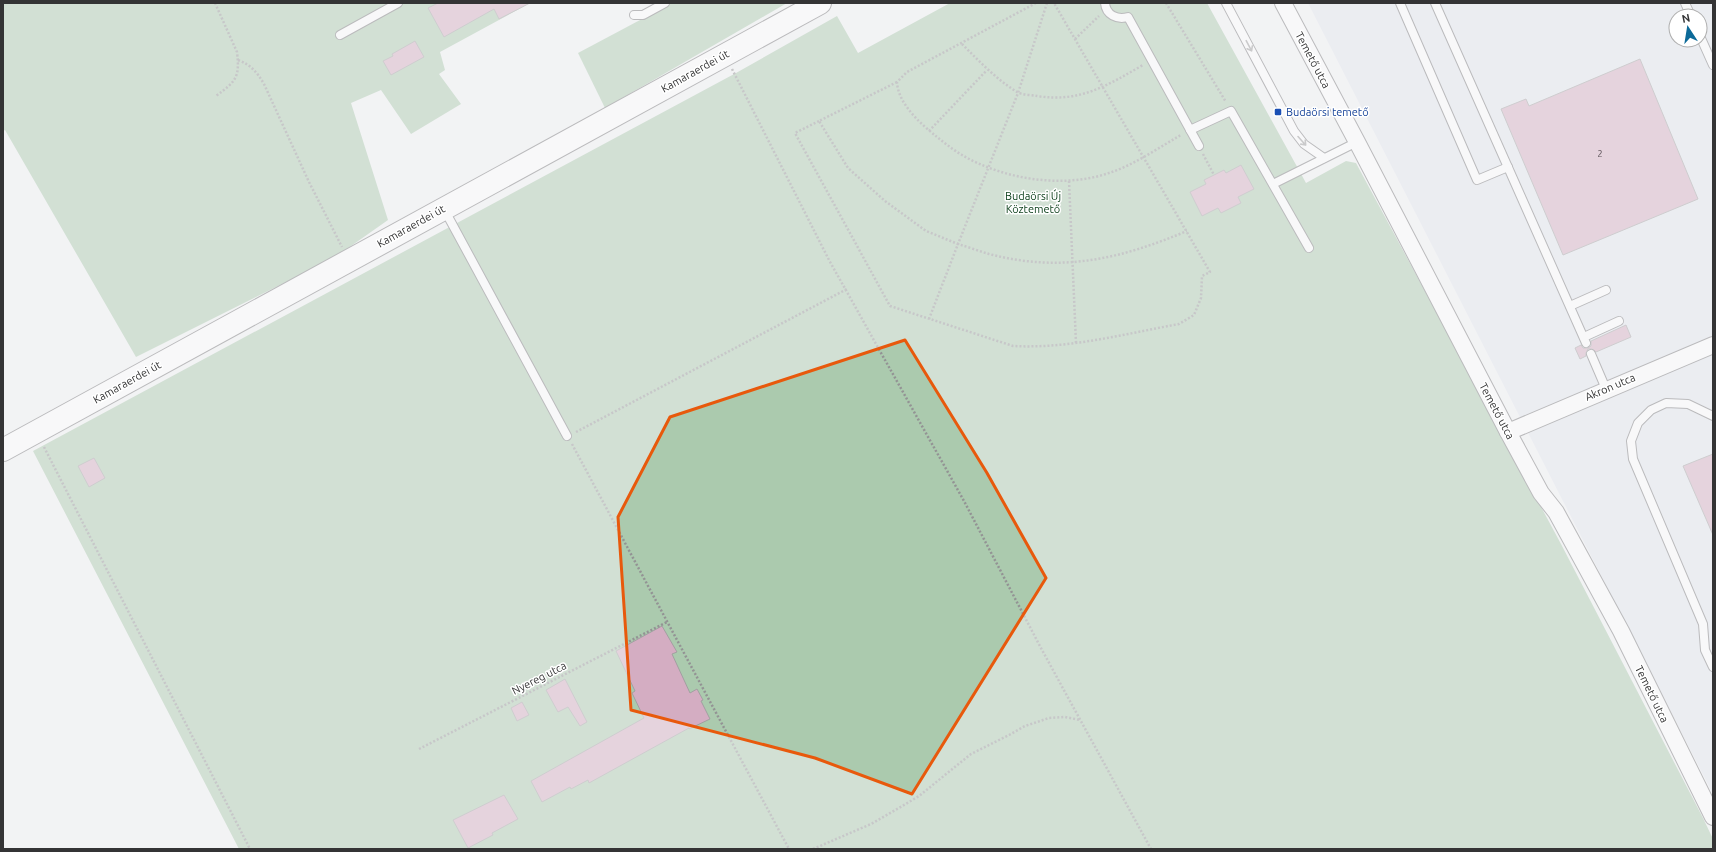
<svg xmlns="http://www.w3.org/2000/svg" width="1716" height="852" viewBox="0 0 1716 852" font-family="Ubuntu,sans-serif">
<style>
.built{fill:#e2e6ee;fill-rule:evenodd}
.green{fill:#abcaae}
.building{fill:#d4adc2;stroke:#a2a0a1}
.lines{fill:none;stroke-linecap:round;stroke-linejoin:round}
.lane-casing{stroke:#78787a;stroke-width:10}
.street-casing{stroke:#78787a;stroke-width:18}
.secondary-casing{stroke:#78787a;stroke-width:24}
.path{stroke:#939394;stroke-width:2.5;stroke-dasharray:2 2;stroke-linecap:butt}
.lane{stroke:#fff;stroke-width:8}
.street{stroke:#fff;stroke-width:16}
.secondary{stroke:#fff;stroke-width:22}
.oneway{stroke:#9a9a9a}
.marked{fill:none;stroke:#e8590c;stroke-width:3;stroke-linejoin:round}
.transit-dot{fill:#1a4fb4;stroke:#fff;stroke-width:1.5}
.labels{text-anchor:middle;stroke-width:3;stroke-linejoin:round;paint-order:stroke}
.number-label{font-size:9px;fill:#5c5258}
.street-label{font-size:11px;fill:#343435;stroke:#fff}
.transit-label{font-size:11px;fill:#164399;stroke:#fff;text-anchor:start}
.park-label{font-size:11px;fill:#073b16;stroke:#fff}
</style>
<rect width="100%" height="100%" fill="#f2f3f4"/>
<path class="built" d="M1308,3H1713V794ZM1676,16H1700V40H1676Z"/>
<g class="green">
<polygon points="3,3 530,3 440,52 445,70 439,74 461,104 411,134 381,90 351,103 388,220 334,258 136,357 5,130 3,131"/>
<polygon points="672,3 787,3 605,108 578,53"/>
<polygon points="950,3 1207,3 1306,183 1346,161 1356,163 1561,544 1703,818 1713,839 1713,849 239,849 33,451 736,73 837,16 858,53"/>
</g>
<g class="building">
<polygon points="438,3 530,3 499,19 494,9 444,37 428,8"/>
<polygon points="415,41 424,57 391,75 383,61 393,56 392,54"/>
<polygon points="1640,59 1698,199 1563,255 1501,109 1526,99 1529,106"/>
<polygon points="1241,165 1254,189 1238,197 1241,203 1221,213 1218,208 1202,216 1190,192 1206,184 1204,180 1224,170 1226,173"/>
<polygon points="1626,325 1631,337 1596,352 1592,349 1588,349 1586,353 1586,356 1580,359 1575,348 1581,345 1583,348 1588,348 1591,346 1591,341"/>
<polygon points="1713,454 1713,535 1683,466"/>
<polygon points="94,458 105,478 89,487 78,466"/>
<polygon points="662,626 677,652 672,654 690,693 697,689 703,700 701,701 710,719 689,729 689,728 589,783 588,780 571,789 570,787 542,802 531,781 644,718 632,693 635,691 616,651"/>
<polygon points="565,679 587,722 580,726 568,707 558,712 546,690"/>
<polygon points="522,702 529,715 517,721 511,708"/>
<polygon points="504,795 518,819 492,833 493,835 468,848 453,820"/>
</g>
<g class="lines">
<defs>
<g id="lane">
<path d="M1105,3C1106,15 1117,20 1128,17L1199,146"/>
<polyline points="1226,3 1294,131 1304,144 1324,158"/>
<polyline points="1400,3 1477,180 1508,167"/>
<polyline points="1435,3 1586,343"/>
<polyline points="1685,3 1691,16"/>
<polyline points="634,15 643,15 665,3"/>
<polyline points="340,35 398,3"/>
<polyline points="1700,36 1713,65"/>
<polyline points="1190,130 1231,111 1309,248"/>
<polyline points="1273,184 1357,142"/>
<polyline points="444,209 567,436"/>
<polyline points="1570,306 1606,290"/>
<polyline points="1584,337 1619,321"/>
<polyline points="1591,354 1606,389"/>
<polyline points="1713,416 1688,404 1666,403 1651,410 1638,423 1631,441 1633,459 1703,624 1705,650 1713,667"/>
</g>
<g id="street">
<polyline points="1283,3 1357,142 1508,432 1541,493 1556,512 1621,631 1713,817"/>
<polyline points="1508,432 1713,345"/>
</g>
<polyline id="secondary" points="3,450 820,3"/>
</defs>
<use href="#lane" class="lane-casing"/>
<use href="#street" class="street-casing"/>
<use href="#secondary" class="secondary-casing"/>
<g class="path">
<path d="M215,3L237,52C240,78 236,81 216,96"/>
<path d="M1036,3L907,72L897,82C898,104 921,124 937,137C945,143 953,150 962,155C1003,179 1062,189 1109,173C1134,165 1158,148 1181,135"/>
<path d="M1047,3L1018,93L958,244C968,247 979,251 989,254C1062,273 1120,259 1187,231"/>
<polyline points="1166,3 1226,102"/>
<polyline points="1075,39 1099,16"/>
<path d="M962,44C979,61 996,79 1017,92C1022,95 1031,95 1037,96C1080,103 1108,85 1143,65"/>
<path d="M238,60C251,65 257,72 264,84L309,182L342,247"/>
<polyline points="732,69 829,260 964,501 1042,650 1151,849"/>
<polyline points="897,82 819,121 848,168 885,201 926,231 958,244 929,319"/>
<path d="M819,121L795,133L890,306L1013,346C1069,349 1124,334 1179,324L1194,315L1201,298L1202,276L1210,272L1054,3"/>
<polyline points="929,131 987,70"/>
<polyline points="1203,154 1214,175"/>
<polyline points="1069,181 1076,343"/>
<polyline points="576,432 847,289"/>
<polyline points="572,444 789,849"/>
<polyline points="44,447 250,849"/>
<polyline points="419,749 667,622"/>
<polyline points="813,849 871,824 899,808 919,796 971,754 1009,735 1025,726 1049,718 1065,717 1080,720"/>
</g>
<use href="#lane" class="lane"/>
<use href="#street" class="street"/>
<use href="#secondary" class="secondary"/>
</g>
<defs><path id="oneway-shaft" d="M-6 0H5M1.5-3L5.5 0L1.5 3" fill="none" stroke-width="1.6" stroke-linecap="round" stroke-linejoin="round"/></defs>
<g class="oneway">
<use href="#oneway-shaft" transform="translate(1249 46) rotate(62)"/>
<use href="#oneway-shaft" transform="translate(1302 141) rotate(48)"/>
</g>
<path d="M0 0H1716V852H0ZM905,340L987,473L1046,578L912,794L815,758L631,710L618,517L670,417Z" fill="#f2f3f4" fill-opacity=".55" fill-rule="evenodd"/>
<path class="marked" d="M905,340L987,473L1046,578L912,794L815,758L631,710L618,517L670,417Z"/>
<rect class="transit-dot" x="1274" y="108" width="8" height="8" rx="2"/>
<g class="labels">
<g class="number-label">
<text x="1600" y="157">2</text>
</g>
<g class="street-label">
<text transform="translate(1313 60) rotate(62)" y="4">Temető utca</text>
<text transform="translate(695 71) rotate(-29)" y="4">Kamaraerdei út</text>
<text transform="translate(411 226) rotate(-29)" y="4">Kamaraerdei út</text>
<text transform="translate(127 382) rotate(-29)" y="4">Kamaraerdei út</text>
<text transform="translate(1610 387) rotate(-23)" y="4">Akron utca</text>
<text transform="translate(1497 411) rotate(62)" y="4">Temető utca</text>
<text transform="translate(539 678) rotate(-27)" y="4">Nyereg utca</text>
<text transform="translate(1652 694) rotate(64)" y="4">Temető utca</text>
</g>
<g class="transit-label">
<text x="1286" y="116">Budaörsi temető</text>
</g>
<g class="park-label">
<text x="1033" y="200">Budaörsi Új<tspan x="1033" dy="13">Köztemető</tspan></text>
</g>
</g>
<rect width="1716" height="852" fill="none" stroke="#343435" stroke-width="8"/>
<g transform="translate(1688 28) rotate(348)"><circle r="19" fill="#ffffff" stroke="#aeaeae"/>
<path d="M0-3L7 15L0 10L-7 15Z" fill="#0c6a99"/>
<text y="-6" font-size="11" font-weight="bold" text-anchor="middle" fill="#343435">N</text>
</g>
</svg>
